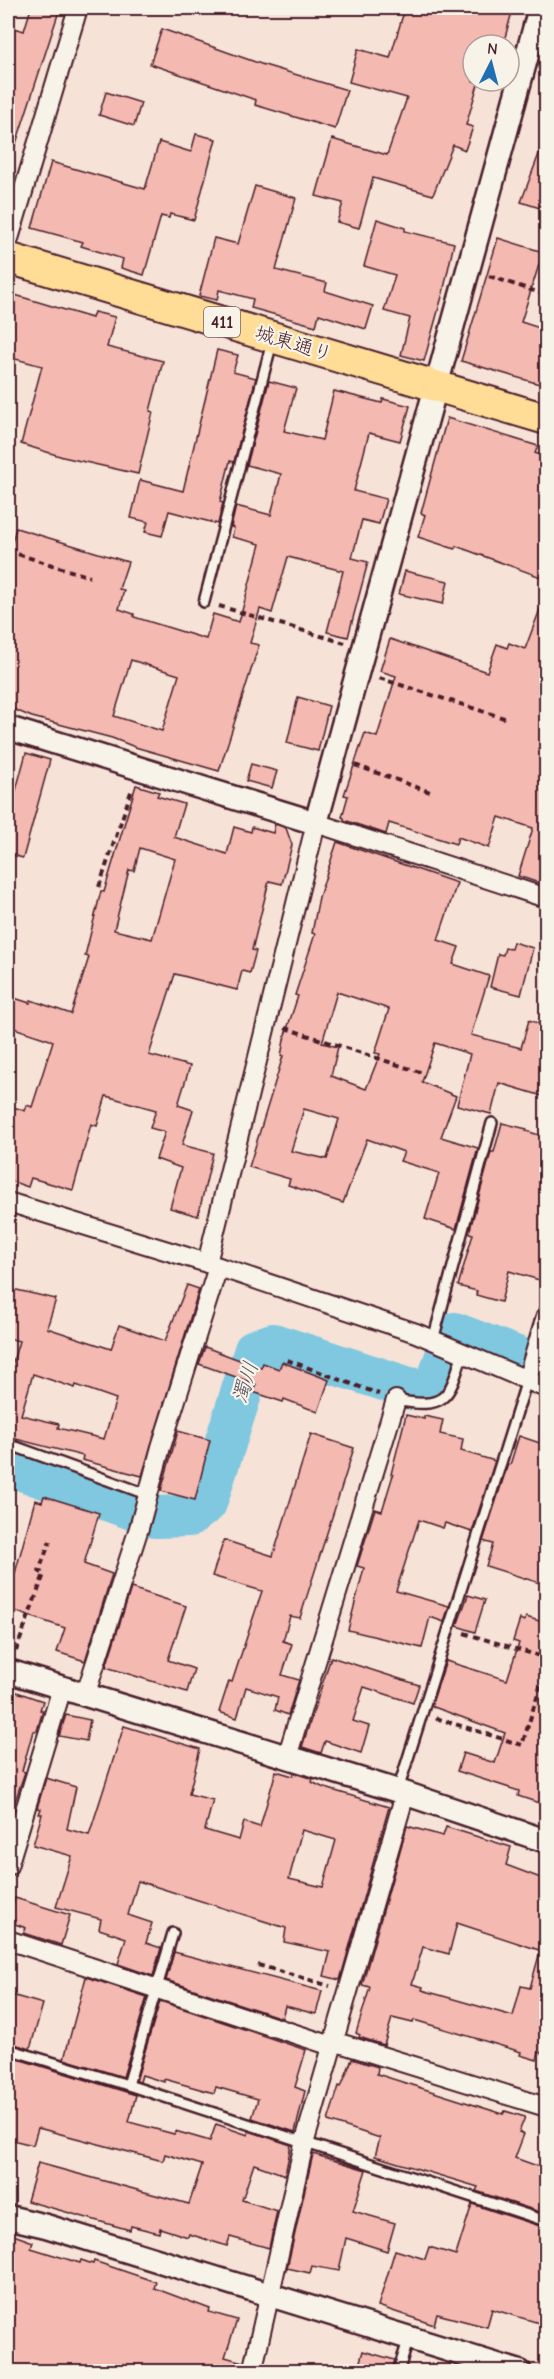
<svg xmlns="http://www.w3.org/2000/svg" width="554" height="2379" viewBox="0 0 554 2379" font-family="'Comic Neue','Klee One',sans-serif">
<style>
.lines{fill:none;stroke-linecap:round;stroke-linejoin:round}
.river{stroke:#7fc8e0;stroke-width:42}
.building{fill:#f4b9b0;stroke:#4a1f2b;stroke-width:1.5;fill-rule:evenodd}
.service-casing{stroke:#4a1f2b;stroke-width:14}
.minor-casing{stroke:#4a1f2b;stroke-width:22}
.tertiary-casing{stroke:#4a1f2b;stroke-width:27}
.trunk-casing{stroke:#4a1f2b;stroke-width:34}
.path{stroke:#4a1f2b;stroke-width:4;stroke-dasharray:6 4.5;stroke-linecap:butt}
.service{stroke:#f7f3e8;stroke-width:9}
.minor{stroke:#f7f3e8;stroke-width:18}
.tertiary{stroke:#f7f3e8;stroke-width:22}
.trunk{stroke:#ffdd96;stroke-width:30}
.labels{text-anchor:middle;stroke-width:4.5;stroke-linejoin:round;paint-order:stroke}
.shield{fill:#f7f3e8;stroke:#7e5f64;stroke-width:1.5}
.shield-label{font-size:18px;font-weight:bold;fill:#4a1f2b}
.street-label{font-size:20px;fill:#4a1f2b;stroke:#f7f3e8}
.water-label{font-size:21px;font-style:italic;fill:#5a5261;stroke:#f7f3e8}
</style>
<rect width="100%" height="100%" fill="#f6e2d7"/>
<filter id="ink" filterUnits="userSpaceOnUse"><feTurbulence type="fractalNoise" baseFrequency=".0167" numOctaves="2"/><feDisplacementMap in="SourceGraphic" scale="12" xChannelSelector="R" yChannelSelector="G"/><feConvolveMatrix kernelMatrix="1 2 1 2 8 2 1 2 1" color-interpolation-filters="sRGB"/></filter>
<g filter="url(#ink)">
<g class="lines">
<polyline class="river" points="8,1465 155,1517 189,1516 206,1503 255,1350 273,1344 412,1389 430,1388 438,1379 454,1333 546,1368"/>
</g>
<g class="building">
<polygon points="31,8 60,8 12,156 8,155 8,26 24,31"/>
<polygon points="405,8 513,8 503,45 473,45 473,81 479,81 466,125 473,127 465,150 453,145 433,195 373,178 359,228 337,222 343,203 316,196 332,139 387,155 407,98 349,82 358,49 390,58"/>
<polygon points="162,29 261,64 347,90 335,129 255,105 256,100 150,64"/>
<polygon points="106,92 141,103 134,126 99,115"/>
<polygon points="196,134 216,139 194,220 170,214 169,218 161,216 144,275 121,268 123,259 81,246 83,242 32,228 51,162 145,189 159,142 191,152"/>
<polygon points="545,138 546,138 546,210 521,202"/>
<polygon points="255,186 296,198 276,270 327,283 325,291 373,306 366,329 319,314 316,326 251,308 253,299 219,290 217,300 199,296 214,238 238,244"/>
<polygon points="377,219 405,228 405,231 454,243 443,293 424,361 401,355 410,318 384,311 395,275 364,266"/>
<polygon points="498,238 543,252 521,322 546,330 546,374 543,385 461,361"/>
<polygon points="15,295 92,318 94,312 115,317 107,347 163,361 150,411 153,412 138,474 63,457 21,444 42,366 8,357 8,322"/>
<polygon points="217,350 238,355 233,372 256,378 234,462 230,461 220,502 223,503 218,524 169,511 162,536 145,532 148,522 131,518 140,480 183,491"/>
<path d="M269,381L296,388L284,431L322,440L334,391L382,403L383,399L410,406L400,441L369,433L354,491L386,499L379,524L362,520L352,558L368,562L348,637L327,632L343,571L288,557L272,613L260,609L250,643L259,645L219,771L135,747L112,738L32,717L8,707V655L14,632L8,631V556L16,528L128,562L119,589L124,590L119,609L134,614V617L206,639L213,614L239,622L260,544L232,537L234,528L231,527L236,506L271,515L281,474L247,465ZM131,660L179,675L162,731L114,716Z"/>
<polygon points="447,418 538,446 535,453 546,457 546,579 456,546 455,549 418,537 425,515 421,513"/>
<polygon points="405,571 448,581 443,604 399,594"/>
<polygon points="545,596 546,597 546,871 542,884 518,876 533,828 499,817 489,848 458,837 456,844 389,823 386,834 344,820 344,818 342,817 348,796 344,795 365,733 377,737 396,676 380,671 390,639 487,672 497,644 507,648 509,643 525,649"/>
<polygon points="298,697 329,706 318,751 287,743"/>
<polygon points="26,753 50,760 23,858 8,854 8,820"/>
<polygon points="251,764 277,771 272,788 246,781"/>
<path d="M136,785L159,792L157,796L184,804L174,837L227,854L234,827L251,832L252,827L273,833L275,824L286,828L292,845L282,884L269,881L252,950L256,951L250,973L242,971L237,990L175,974L149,1055L190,1066L178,1105L193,1110L182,1145L213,1153L198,1216L170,1208L181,1168L156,1159L165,1132L150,1128L156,1110L106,1096L97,1126L91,1124L73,1190L31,1178L28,1187L8,1180V1105L25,1111L27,1105L32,1107L53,1041L8,1026V996L30,1003L31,1000L71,1014L89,957L85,956L101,891L104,892ZM140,848L175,859L152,939L114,930L129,870L134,871Z"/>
<path d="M337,842L457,883L438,940L459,947L453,964L489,976L471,1035L521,1048L529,1020L546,1026V1097L499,1083L491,1114L457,1105L470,1054L435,1043L422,1082L456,1096L441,1137L478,1148L456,1229L425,1219L439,1173L400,1161L404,1152L367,1139L343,1203L288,1185L290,1179L249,1167L283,1056H281L285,1035L298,996L295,995L315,934L312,933L319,897ZM337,992L389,1009L375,1053L380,1054L366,1089L331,1076L338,1047L322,1043ZM304,1109L339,1119L327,1159L291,1151Z"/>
<polygon points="513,942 533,948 521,995 490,987 498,954 503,955 505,948 511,949"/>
<polygon points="502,1123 527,1129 526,1131 546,1137 546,1282 509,1271 501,1302 476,1295 477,1291 458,1286 473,1234 469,1233 491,1152 494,1152"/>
<path d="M187,1285L199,1289L142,1476L82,1460L83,1456L8,1437V1379L19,1341L8,1338V1288L56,1299L47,1328L111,1349L119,1325L165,1341ZM33,1374L75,1388L76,1385L116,1399L104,1439L58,1428L59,1424L21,1415Z"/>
<polygon points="205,1347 261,1368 263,1363 279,1369 282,1362 329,1380 318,1412 284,1399 283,1402 253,1392 256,1384 199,1364"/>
<polygon points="406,1415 424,1419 424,1416 443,1420 440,1434 463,1439 461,1451 495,1461 472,1532 445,1523 443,1528 419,1520 396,1591 449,1606 444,1622 430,1617 422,1648 348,1630 364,1568 357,1566 375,1509 382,1511 393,1475 391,1474"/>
<polygon points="178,1431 210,1440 195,1500 161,1491"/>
<polygon points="311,1434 354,1448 300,1618 290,1616 283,1641 292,1644 282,1675 299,1680 288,1715 275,1710 278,1697 246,1687 237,1718 219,1712 229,1681 232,1682 262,1591 212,1576 224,1540 273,1556"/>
<polygon points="519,1436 546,1445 546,1585 486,1566 493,1544 483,1541 508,1464 510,1465"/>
<polygon points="44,1496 99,1513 84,1564 112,1574 85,1661 57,1652 65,1628 8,1609 8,1599 35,1500 42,1502"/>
<polygon points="131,1588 186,1606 168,1660 194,1669 187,1692 106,1667"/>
<polygon points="468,1595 485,1600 475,1632 457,1626"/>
<polygon points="526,1617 546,1623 546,1777 539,1803 518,1796 519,1791 457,1771 463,1753 495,1763 505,1733 431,1706 446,1661 507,1680 519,1643 513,1641 520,1619 524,1621"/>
<polygon points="331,1657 419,1685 413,1703 364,1687 353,1721 369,1726 361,1753 325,1741 321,1753 302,1747"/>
<polygon points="8,1689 43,1701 40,1710 43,1710 37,1731 33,1731 22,1771 25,1772 14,1804 8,1803"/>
<polygon points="66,1715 90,1720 86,1741 59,1736"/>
<path d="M124,1726L200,1749L189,1794L213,1800L205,1830L239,1840L244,1822L260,1827L276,1771L293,1776L294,1773L313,1779L312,1782L322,1787L389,1807L340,1980L324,1976L330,1952L284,1942L286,1928L138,1881L128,1915L152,1923L146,1943L161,1948L153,1976L118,1964L126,1938L99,1929L101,1919L56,1907L72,1856L33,1845L42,1814H39L41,1809L37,1808L46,1778L76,1787L67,1829L89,1835ZM302,1830L336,1840L323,1887L289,1879Z"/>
<polygon points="407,1826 443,1836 446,1827 511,1847 506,1865 546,1880 546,1927 539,1950 457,1923 449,1954 423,1947 412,1984 423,1987 422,1990 513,2016 521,1986 530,1988 541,1948 546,1948 546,2054 539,2052 537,2060 520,2055 521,2052 505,2047 414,2020 413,2023 392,2018 384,2045 359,2037 360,2035 356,2033 370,1987 362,1985"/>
<polygon points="15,1898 70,1915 61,1945 24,1933 26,1928 15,1924 16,1921 9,1918"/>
<polygon points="174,1952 322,1991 316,2014 285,2006 282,2018 166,1980"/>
<polygon points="86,1977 147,1997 123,2077 64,2059"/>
<polygon points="8,1994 43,2004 30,2049 8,2042"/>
<polygon points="160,2001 306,2050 295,2087 305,2091 295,2132 252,2118 258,2099 216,2087 214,2093 164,2079 164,2082 142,2075 140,2082 136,2081"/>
<polygon points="8,2056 136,2095 129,2122 174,2134 175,2131 210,2141 216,2124 248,2135 249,2131 291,2145 285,2175 254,2164 242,2200 277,2211 269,2248 230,2237 227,2246 189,2234 188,2237 160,2228 159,2233 131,2226 130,2230 27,2201 38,2163 189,2204 202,2165 165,2154 163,2161 38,2128 33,2145 8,2139"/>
<polygon points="352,2059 378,2067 377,2074 503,2114 505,2111 525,2117 519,2132 524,2134 515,2158 546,2169 546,2214 476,2191 478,2187 375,2156 380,2138 328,2121 339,2086 341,2087"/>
<polygon points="313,2154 366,2170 353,2211 395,2223 387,2251 346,2238 339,2271 312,2266 310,2273 287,2268"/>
<polygon points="472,2204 546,2228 546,2325 492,2309 487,2327 437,2314 434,2325 378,2306 395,2250 425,2259 429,2247 456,2255"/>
<polygon points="8,2233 33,2242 31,2248 80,2263 81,2260 93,2264 94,2261 156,2282 154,2288 210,2309 209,2312 237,2320 225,2357 243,2362 241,2372 8,2372"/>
<polygon points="363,2351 395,2360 391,2372 357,2372"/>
</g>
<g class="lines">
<defs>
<g id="service">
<polyline points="204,602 272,342"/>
<polyline points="433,1340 492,1123"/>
<path d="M396,1400C447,1410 449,1398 463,1352"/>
<polyline points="8,1444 149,1495"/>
<polyline points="398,1790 527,1380"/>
<polyline points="8,2049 128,2085 546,2221"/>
<polyline points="128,2085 173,1933"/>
<polyline points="398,2372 409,2338"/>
</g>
<g id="minor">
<polyline points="8,242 78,8"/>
<polyline points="8,1202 207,1263 416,1333 546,1388"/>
<polyline points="207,1263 316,823 546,898"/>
<polyline points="527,1380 546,1316"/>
<polyline points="85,1696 139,1528 161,1447 218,1267"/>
<polyline points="287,1757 396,1400"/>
<polyline points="8,1866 62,1688"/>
<polyline points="8,1940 332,2046"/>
<polyline points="333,2041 546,2107"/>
<polyline points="252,2372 304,2144 405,1794"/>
</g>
<g id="tertiary">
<polyline points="8,728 316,823 540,8"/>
<polyline points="8,1671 398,1791 546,1841"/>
<polyline points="8,2217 46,2226 520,2372"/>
</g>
<polyline id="trunk" points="8,258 546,419"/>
</defs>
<use href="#service" class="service-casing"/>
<use href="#minor" class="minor-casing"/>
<use href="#tertiary" class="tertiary-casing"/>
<use href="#trunk" class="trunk-casing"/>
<g class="path">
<polyline points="489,276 546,295"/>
<polyline points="8,551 90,577"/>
<polyline points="219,606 345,643"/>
<polyline points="379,678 507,719"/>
<polyline points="355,765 433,793"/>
<polyline points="99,887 132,789"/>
<polyline points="285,1028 423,1073"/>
<polyline points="287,1360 379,1394"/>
<polyline points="464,1633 546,1658"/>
<polyline points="16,1651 44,1574 39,1571 50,1541"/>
<polyline points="436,1718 522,1745 546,1668"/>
<polyline points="258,1965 330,1986"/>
</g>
<use href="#service" class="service"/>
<use href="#minor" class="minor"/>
<use href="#tertiary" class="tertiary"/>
<use href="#trunk" class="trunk"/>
</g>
</g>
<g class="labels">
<rect class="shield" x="204" y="307" width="36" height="30" rx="4.5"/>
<g class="shield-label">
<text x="222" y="328">411</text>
</g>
<g class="street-label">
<text transform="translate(294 343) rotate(17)" y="7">城東通り</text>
</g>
<g class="water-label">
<text transform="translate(245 1382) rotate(-72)" y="7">濁川</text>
</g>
</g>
<rect width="554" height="2379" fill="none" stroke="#f7f3e8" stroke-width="30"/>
<rect x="15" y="15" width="524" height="2349" fill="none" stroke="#4a1f2b" stroke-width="2" filter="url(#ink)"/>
<g transform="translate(491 63) rotate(6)"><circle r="28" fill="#f7f3e8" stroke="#b29e9c" stroke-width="1.5"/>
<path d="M0-4.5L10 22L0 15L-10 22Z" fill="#1f6fb2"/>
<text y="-9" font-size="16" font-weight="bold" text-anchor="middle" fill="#4a1f2b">N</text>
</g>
</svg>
